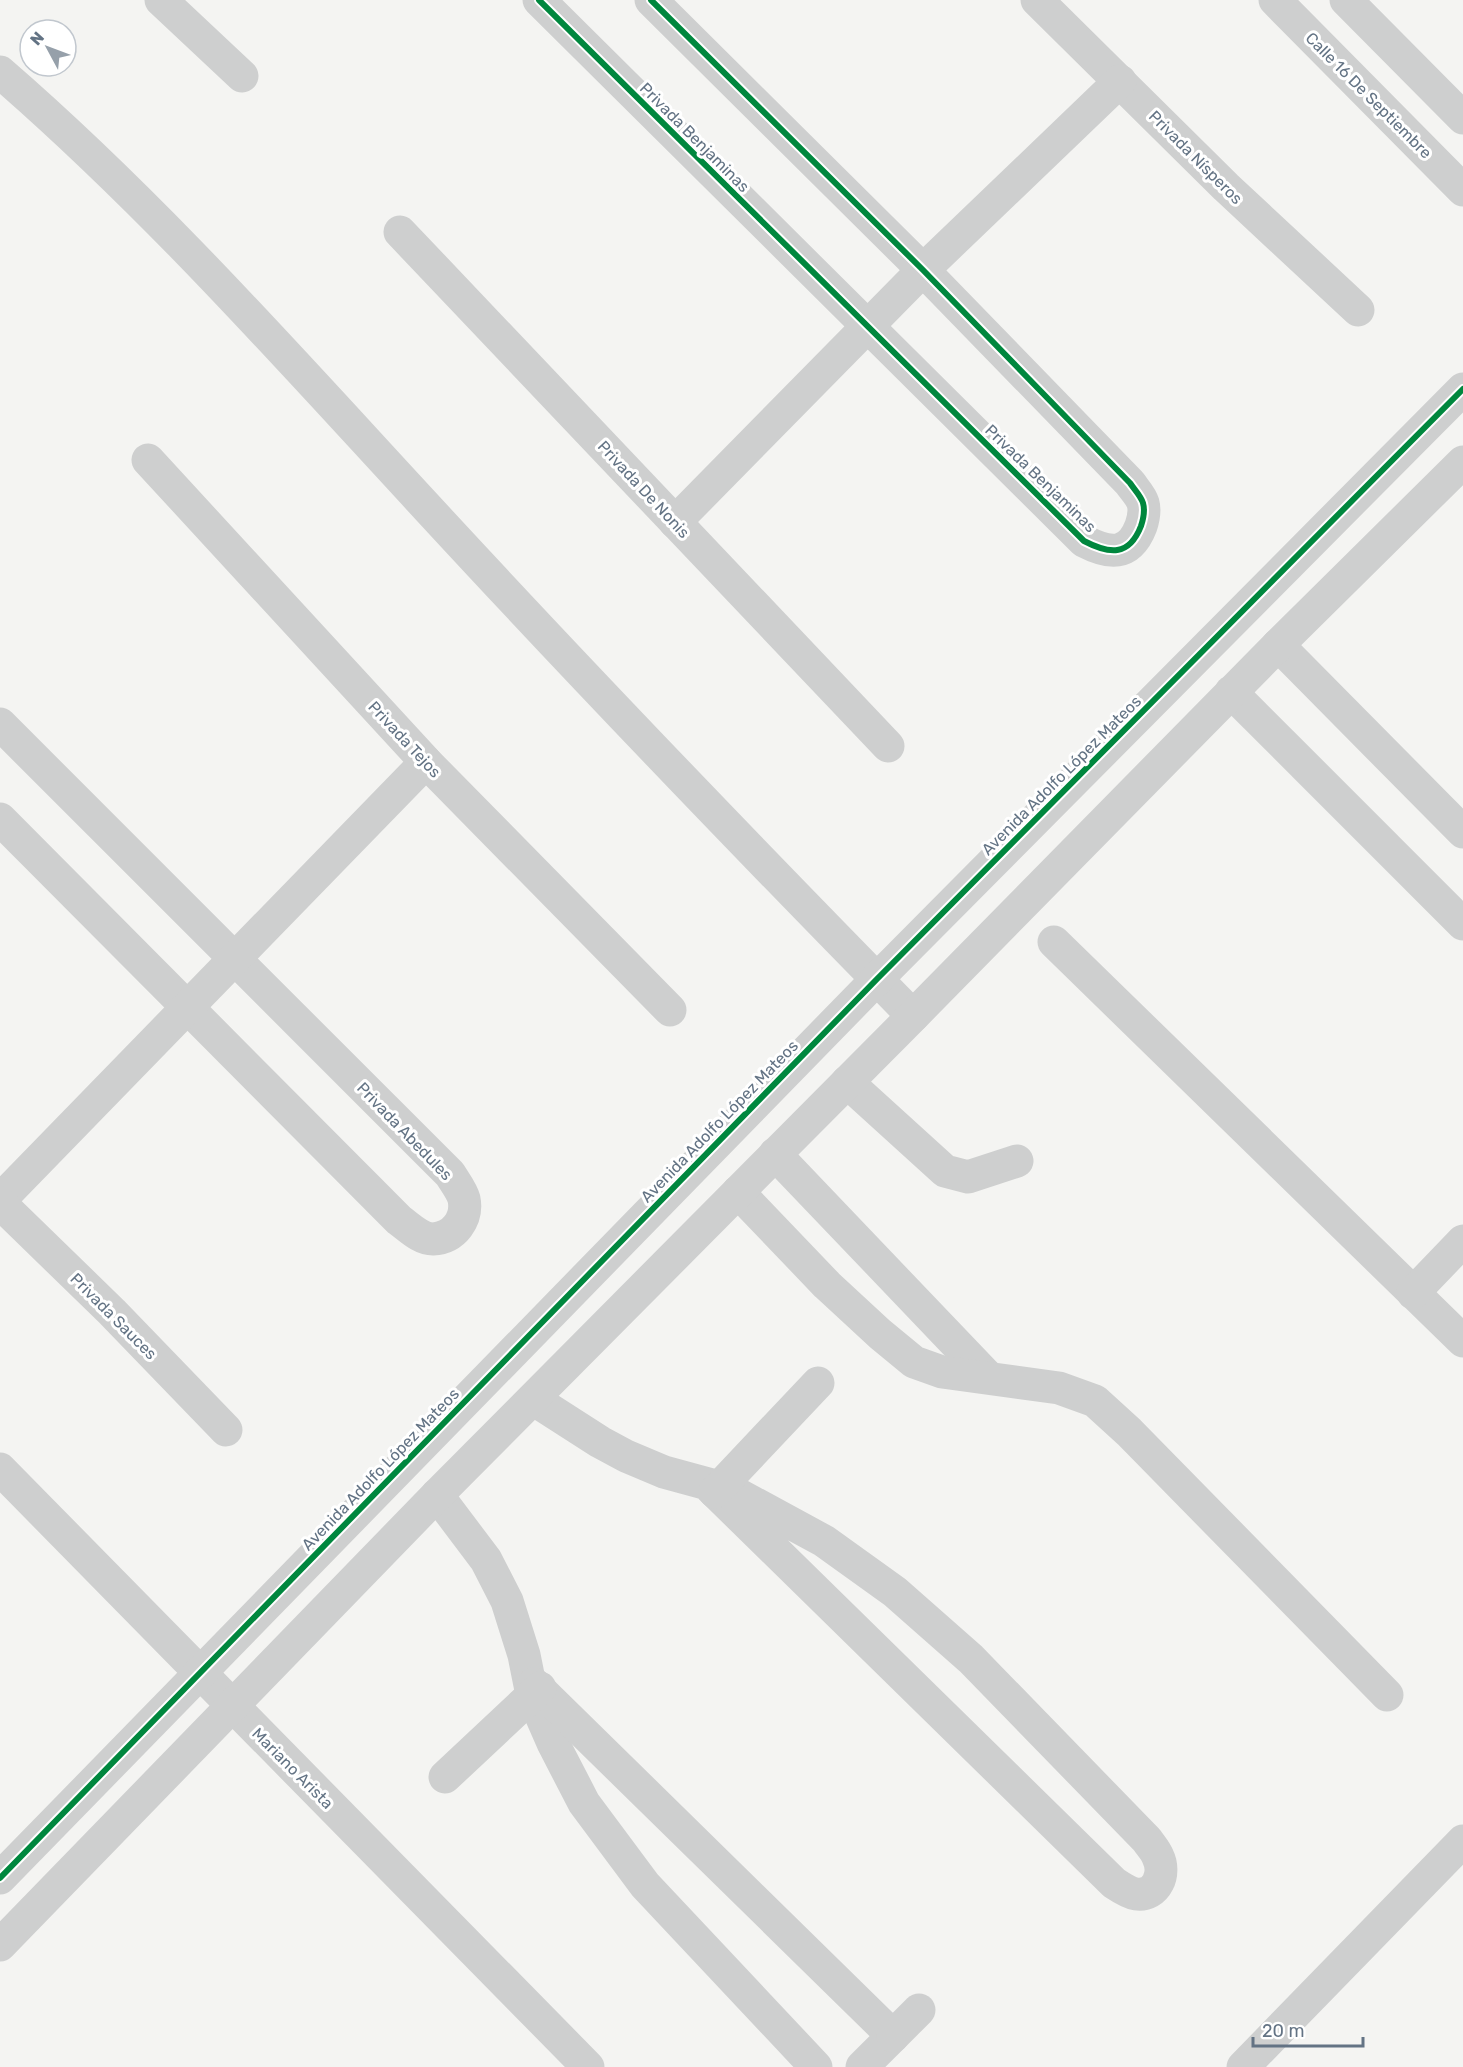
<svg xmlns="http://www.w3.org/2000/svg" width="1463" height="2067" viewBox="0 0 1463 2067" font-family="Rubik,sans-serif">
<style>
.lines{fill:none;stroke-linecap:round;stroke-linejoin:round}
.minor{stroke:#cecfcf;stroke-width:33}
.cycleway-casing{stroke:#fff;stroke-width:10}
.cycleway{stroke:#00873e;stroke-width:6}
.labels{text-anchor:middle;stroke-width:6;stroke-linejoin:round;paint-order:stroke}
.street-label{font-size:16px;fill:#637384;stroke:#fff}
</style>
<rect width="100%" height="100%" fill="#f4f4f2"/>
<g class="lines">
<g class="minor">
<polyline points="161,0 242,76"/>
<path d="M539,0L1084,541C1109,554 1129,557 1141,526C1143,520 1145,510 1143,503C1141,496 1134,489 1130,483L923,270L651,0"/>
<polyline points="1037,0 1226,187 1358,310"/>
<polyline points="1275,0 1463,190"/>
<polyline points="1346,0 1463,118"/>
<path d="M0,72C156,207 294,364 434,515C591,685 751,851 913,1016"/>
<polyline points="400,232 888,746"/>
<polyline points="148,460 426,762 670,1010"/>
<polyline points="675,522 923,270 1120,81"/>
<polyline points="1278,645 1463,832"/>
<polyline points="1231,692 1463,924"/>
<path d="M0,724L450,1174C455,1182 462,1191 464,1199C468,1219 454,1238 433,1239C420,1239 409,1227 399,1220L0,819"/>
<polyline points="1054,942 1463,1341"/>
<polyline points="847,1082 945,1171 968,1177 1017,1161"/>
<polyline points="775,1154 988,1377"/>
<polyline points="738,1192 827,1285 880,1334 914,1362 942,1372 1059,1388 1095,1401 1129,1432 1387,1695"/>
<polyline points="0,1200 426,762"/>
<polyline points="0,1203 112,1312 226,1430"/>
<polyline points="1413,1293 1463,1241"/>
<path d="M533,1399L600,1442L626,1456L664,1472L730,1490L824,1541L895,1592L971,1659L1147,1840C1151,1846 1156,1851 1158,1857C1166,1873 1157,1897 1136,1894C1129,1893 1120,1887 1114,1883L709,1486"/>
<polyline points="0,1469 588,2067"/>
<polyline points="715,1492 818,1383"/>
<polyline points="437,1495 486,1560 507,1601 524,1655 532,1695 553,1743 584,1803 645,1885 816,2067"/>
<polyline points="534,1684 893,2036 862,2067"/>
<polyline points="445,1777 540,1688"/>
<polyline points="0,1878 877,979 1463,389"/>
<polyline points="0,1945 437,1495 913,1016 1278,645 1463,462"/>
<polyline points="893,2036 919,2010"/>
<polyline points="1243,2067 1463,1841"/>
</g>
<defs>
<g id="cycleway">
<path d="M539,0L1084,541C1109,554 1129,557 1141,526C1143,520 1145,510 1143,503C1141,496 1134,489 1130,483L923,270L651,0"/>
<polyline points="0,1878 877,979 1463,389"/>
</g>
</defs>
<use href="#cycleway" class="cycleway-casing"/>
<use href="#cycleway" class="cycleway"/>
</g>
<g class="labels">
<g class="street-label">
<text transform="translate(1369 95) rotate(45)" y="6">Calle 16 De Septiembre</text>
<text transform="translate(695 137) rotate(45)" y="6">Privada Benjaminas</text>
<text transform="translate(1196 157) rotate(45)" y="6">Privada Nísperos</text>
<text transform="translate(1041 478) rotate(44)" y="6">Privada Benjaminas</text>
<text transform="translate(644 489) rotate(47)" y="6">Privada De Nonis</text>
<text transform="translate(405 739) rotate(47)" y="6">Privada Tejos</text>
<text transform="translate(1061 775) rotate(-45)" y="6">Avenida Adolfo López Mateos</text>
<text transform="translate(719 1121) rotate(-46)" y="6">Avenida Adolfo López Mateos</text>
<text transform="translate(405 1131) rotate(46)" y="6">Privada Abedules</text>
<text transform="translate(114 1316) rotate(45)" y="6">Privada Sauces</text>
<text transform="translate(380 1469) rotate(-46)" y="6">Avenida Adolfo López Mateos</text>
<text transform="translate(293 1768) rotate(45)" y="6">Mariano Arista</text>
</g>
</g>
<g transform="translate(48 48) rotate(311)"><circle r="28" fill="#ffffff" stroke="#c1c7ce" stroke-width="1.5"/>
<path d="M0-4.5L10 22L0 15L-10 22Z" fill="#96a0aa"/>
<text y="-9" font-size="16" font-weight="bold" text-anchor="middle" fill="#637384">N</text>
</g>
<path d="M1253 2037v9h110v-9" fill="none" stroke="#637384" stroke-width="3"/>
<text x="1262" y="2037" font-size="18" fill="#637384" stroke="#ffffff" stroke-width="4.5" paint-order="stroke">20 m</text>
</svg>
